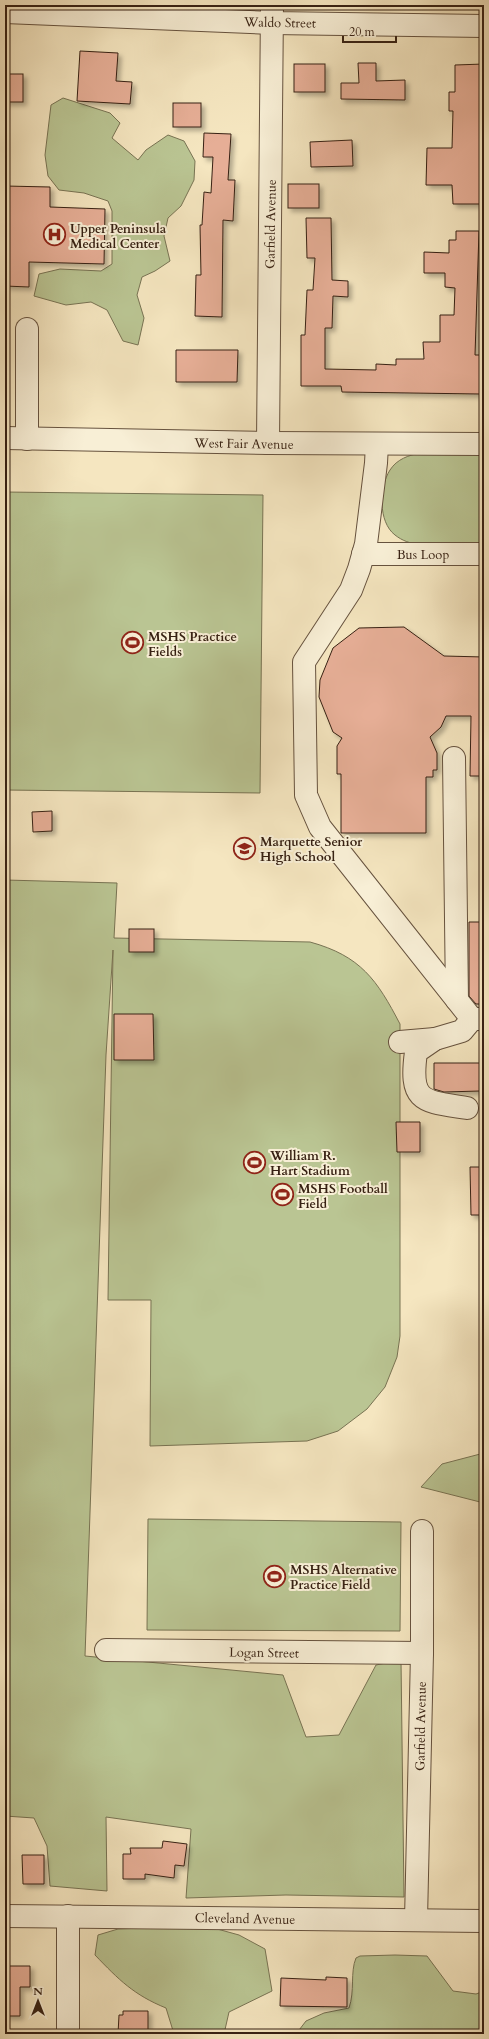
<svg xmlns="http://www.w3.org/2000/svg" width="489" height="2039" viewBox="0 0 489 2039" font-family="Cardo,serif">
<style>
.green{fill:#bac593;stroke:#787353}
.building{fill:#e6ae96;stroke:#372113;filter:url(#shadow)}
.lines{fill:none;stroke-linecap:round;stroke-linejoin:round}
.minor-casing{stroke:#66523e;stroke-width:24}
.minor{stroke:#f8efd6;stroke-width:22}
.labels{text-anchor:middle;stroke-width:4;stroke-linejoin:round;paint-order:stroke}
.street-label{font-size:13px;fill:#372113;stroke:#f8efd6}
.poi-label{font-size:13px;font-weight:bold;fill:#372113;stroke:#f8efd6;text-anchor:start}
</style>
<defs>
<filter id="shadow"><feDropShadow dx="3.5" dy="3.5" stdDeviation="2" flood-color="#0004"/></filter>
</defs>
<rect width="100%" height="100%" fill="#f5e6c0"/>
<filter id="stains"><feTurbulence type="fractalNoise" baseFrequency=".005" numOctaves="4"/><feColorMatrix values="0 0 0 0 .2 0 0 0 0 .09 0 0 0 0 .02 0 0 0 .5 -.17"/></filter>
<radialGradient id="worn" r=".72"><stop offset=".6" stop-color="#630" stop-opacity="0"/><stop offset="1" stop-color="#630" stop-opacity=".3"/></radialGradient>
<g class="green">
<polygon points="63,98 110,113 120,123 112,138 138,160 146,150 168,135 184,141 195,161 194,180 181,206 168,218 164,236 170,261 155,271 142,277 137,295 144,318 138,345 123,341 107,310 91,302 66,305 34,296 39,274 60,269 101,271 112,264 112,211 108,201 84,193 59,190 48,176 45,155 51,105"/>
<path d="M421,453L484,454V541C473,548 458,545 445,545C428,545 410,547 395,535C378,522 379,487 390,470C397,459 409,455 421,453Z"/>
<polygon points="5,492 263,495 260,793 5,790"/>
<path d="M5,880L117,883L114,938L310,942C361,956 377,980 400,1024V1336L397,1357L385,1387L367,1409L338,1431L307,1441L150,1446L151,1300H108L113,950L106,1055L85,1656L283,1675L306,1737L339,1735L376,1665L401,1660L404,1897L286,1895L186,1898L191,1829L106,1817L107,1891L50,1886L47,1846L34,1818L5,1816Z"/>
<polygon points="484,1453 484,1503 421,1487 442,1464"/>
<polygon points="148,1519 401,1522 400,1631 147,1630"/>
<path d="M168,1927H210L239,1935L265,1949L272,1991L229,2012L224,2034H174L166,2008C134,1995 119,1980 95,1955L98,1935L118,1929Z"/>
<path d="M395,1955L427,1956L453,1991L476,1994L484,1991V2034H296L306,2021L324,2013L349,2008C355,1991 350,1972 356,1958L360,1956Z"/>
</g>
<g class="building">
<polygon points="80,51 118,53 116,81 132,82 130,104 77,101"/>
<polygon points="358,63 376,63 376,81 405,80 405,100 341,99 341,83 359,83"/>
<rect x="294" y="64" width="31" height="28"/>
<polygon points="484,64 484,188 481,188 481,204 453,204 452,185 426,185 427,148 452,148 453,111 449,111 449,92 455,92 455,65"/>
<rect x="5" y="74" width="18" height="28"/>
<rect x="173" y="103" width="28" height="24"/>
<polygon points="204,133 231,134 228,180 235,180 233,221 223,220 222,317 195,316 196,275 201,275 200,225 202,225 204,192 211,193 213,157 203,157"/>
<polygon points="352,140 353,166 311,167 310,142"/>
<rect x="288" y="184" width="31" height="24"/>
<polygon points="5,186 50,187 50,207 105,209 104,264 29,262 29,287 5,286"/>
<polygon points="306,218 331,218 332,280 348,281 348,297 333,296 332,328 325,328 325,369 376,370 376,364 396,365 396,359 424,359 423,342 440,342 440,315 454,315 455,288 445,287 445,273 424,273 424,252 449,253 449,240 456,240 456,231 479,231 475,355 484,355 484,374 480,374 480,394 342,392 341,386 301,386 301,335 305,335 307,290 313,290 315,258 307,258"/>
<polygon points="176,350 238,350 237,382 176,382"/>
<polygon points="404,627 444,656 484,657 484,776 470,776 471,716 446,716 441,727 430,737 437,753 437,770 433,770 433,777 426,777 426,833 341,833 341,774 337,774 337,746 342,738 333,732 319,697 320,680 333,648 359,628"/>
<polygon points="52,811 52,831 33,832 32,812"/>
<polygon points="469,922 484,922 484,1004 476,1004 469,996"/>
<rect x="129" y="929" width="25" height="23"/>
<polygon points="114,1014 153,1014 154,1060 114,1060"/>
<polygon points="434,1063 480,1063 480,1091 444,1092 434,1089"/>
<polygon points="396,1122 420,1122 420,1152 397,1152"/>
<polygon points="470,1167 484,1167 484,1215 471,1215"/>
<polygon points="163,1841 187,1844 184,1866 175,1865 174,1878 145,1874 145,1879 123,1879 123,1854 131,1854 130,1848 162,1848"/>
<polygon points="22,1855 44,1855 44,1884 23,1884"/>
<polygon points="5,1966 30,1966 30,1987 20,1987 20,2016 5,2016"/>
<polygon points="326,1977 347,1978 347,2007 280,2006 281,1978 326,1980"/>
<polygon points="123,2011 148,2011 148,2034 118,2034 119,2015 123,2015"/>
</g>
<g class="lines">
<defs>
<g id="minor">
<polyline points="5,12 272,23 484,26"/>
<polyline points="27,329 27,439"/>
<polyline points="5,438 268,443 484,444"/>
<polyline points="268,443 272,5"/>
<polyline points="377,444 376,463 366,544 359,569 351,590 304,662 306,795 320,827 472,1019 484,1019"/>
<polyline points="363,554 484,554"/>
<polyline points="454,758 457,1000"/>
<polyline points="400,1042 435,1039"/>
<path d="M467,1108C423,1101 409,1103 416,1052L435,1039L462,1031L472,1019"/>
<polyline points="106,1650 422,1653"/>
<polyline points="5,1916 484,1921"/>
<polyline points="416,1920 422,1653 422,1531"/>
<polyline points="68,2034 68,1916"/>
</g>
</defs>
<use href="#minor" class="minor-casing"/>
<use href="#minor" class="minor"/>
</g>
<defs>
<symbol id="hospital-ring" viewBox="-11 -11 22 22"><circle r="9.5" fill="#f8efd6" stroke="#8f2418" stroke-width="1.5"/><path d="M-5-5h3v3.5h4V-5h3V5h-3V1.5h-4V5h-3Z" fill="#8f2418"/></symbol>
<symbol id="stadium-ring" viewBox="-11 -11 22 22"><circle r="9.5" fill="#f8efd6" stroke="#8f2418" stroke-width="1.5"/><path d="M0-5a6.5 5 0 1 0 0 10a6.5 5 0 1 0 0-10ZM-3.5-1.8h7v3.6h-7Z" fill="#8f2418"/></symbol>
<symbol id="school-ring" viewBox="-11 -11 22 22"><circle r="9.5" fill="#f8efd6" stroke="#8f2418" stroke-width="1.5"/><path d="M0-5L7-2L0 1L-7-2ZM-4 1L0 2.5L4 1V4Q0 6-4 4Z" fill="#8f2418"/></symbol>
</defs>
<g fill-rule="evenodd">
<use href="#hospital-ring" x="42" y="222" width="25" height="25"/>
<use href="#stadium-ring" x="120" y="630" width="25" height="25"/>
<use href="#school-ring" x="232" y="836" width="25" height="25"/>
<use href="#stadium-ring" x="242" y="1150" width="25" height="25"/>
<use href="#stadium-ring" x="270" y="1182" width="25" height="25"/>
<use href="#stadium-ring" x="262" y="1564" width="25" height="25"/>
</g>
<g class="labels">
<g class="street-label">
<text transform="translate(280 22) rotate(1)" y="5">Waldo Street</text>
<text transform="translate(270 224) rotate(-89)" y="5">Garfield Avenue</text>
<text transform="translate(244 443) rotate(1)" y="5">West Fair Avenue</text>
<text x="423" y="559">Bus Loop</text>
<text transform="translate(264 1652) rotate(1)" y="5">Logan Street</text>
<text transform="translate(420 1726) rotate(-89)" y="5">Garfield Avenue</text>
<text transform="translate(245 1918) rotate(1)" y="5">Cleveland Avenue</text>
</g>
<g class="poi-label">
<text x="70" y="233">Upper Peninsula<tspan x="70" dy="15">Medical Center</tspan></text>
<text x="148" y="641">MSHS Practice<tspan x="148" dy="15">Fields</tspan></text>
<text x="260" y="846">Marquette Senior<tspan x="260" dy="15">High School</tspan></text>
<text x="270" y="1160">William R.<tspan x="270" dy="15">Hart Stadium</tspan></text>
<text x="298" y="1193">MSHS Football<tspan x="298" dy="15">Field</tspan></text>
<text x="290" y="1574">MSHS Alternative<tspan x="290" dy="15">Practice Field</tspan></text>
</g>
</g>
<rect width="489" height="2039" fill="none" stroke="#f5e6c0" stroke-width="20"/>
<rect x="6" y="6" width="477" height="2027" fill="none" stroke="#372113" stroke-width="2"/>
<rect x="10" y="10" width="469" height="2019" fill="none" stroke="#372113"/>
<g transform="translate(38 2001)" stroke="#f8efd6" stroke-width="3" paint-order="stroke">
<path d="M0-3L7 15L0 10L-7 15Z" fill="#372113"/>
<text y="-6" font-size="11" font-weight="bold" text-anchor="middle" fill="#372113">N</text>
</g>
<path d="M343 36v6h53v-6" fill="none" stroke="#372113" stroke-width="2"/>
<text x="349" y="36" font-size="12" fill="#372113" stroke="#f8efd6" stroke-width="3" paint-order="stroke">20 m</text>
<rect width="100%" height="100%" filter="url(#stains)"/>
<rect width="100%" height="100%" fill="url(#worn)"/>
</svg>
